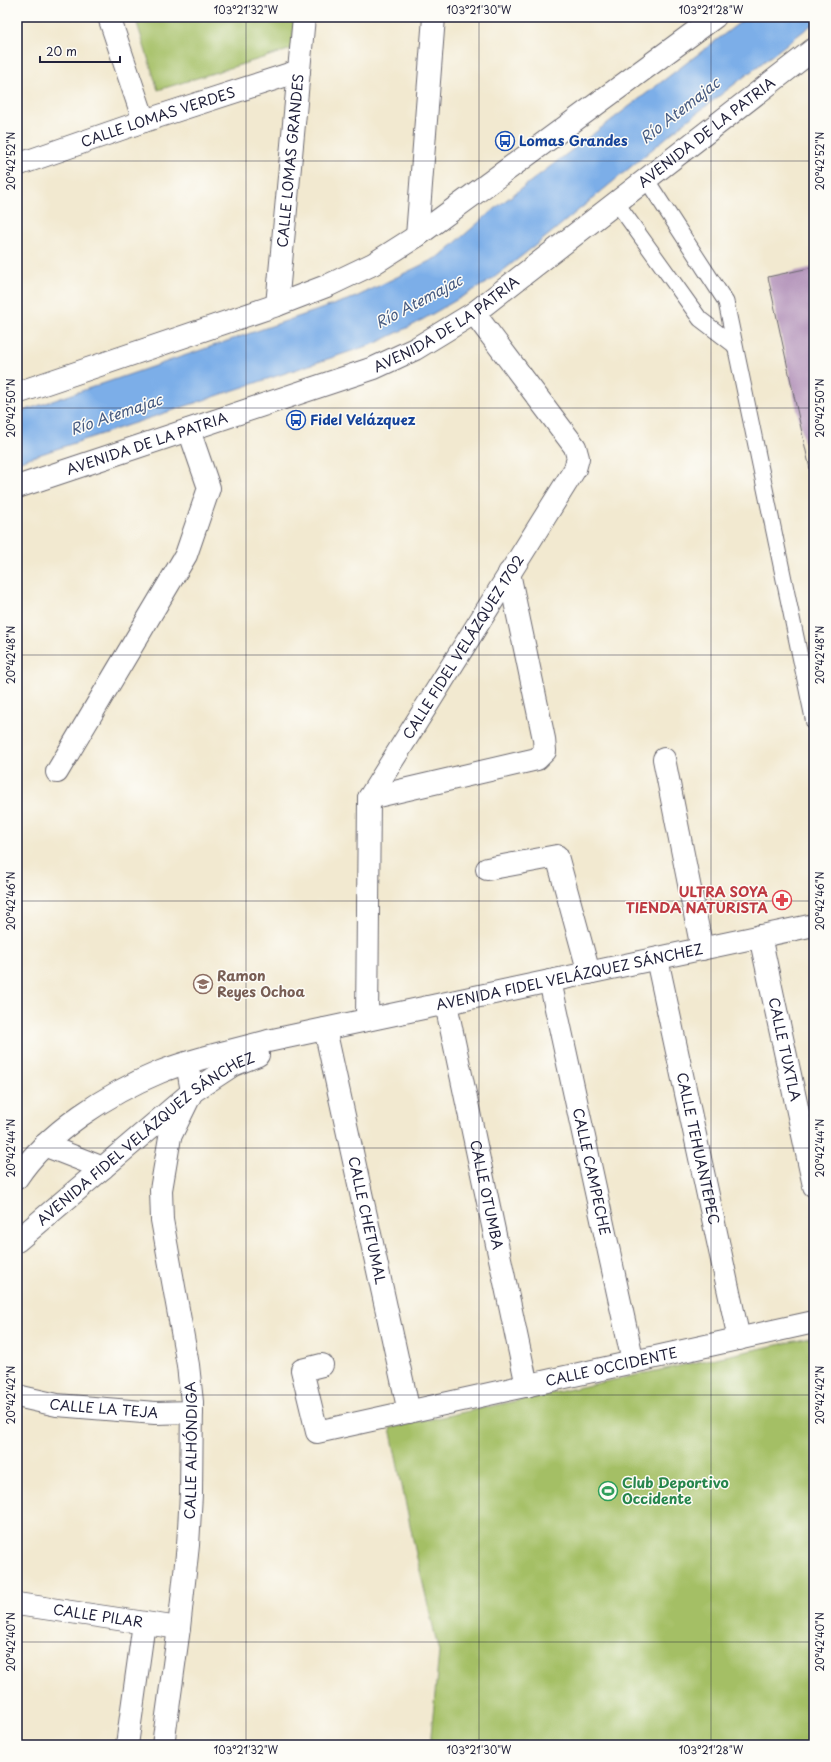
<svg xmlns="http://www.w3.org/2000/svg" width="831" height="1762" viewBox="0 0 831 1762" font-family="'Playpen Sans',sans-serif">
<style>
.green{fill:#a4bf65;stroke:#637050}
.water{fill:#7caee8;stroke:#4f6892}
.building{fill:#b799bd}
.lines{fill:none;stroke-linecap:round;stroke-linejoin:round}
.lane-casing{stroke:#6b686f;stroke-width:17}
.street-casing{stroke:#6b686f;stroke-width:24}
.secondary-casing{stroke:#6b686f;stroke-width:24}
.primary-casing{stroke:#6b686f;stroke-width:24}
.lane{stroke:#fff;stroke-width:15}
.street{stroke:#fff;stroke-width:22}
.secondary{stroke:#fff;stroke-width:22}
.primary{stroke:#fff;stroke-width:22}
.ticks{fill:none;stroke:#22223b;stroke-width:1;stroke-opacity:0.45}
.labels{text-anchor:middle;stroke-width:3;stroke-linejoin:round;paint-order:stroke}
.street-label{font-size:14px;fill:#22223b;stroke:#fdfcf7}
.transit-label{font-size:14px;font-weight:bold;fill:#164399;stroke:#fdfcf7;text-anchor:start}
.health-label{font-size:14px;font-weight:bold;fill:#be3a42;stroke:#fdfcf7;text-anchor:end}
.education-label{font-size:14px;font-weight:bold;fill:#785e54;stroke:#fdfcf7;text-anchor:start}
.leisure-label{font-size:14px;font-weight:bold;fill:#27864d;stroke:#fdfcf7;text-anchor:start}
.water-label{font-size:15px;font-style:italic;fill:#465a80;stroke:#fdfcf7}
.neatline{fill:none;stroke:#22223b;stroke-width:1.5}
.ticks-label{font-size:10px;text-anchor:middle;fill:#22223b}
</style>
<rect width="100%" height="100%" fill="#fdfcf7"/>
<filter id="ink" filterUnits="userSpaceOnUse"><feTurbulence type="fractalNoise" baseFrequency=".025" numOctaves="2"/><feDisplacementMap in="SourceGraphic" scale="8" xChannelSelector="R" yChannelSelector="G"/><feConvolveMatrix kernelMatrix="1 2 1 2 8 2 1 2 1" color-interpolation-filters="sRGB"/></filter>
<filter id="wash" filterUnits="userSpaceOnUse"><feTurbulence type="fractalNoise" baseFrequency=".012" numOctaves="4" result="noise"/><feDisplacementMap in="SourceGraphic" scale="16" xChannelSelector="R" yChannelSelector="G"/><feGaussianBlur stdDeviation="0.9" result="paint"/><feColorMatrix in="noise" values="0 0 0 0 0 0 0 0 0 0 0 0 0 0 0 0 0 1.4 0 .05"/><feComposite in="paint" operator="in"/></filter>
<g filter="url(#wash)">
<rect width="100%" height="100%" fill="#f2e9d0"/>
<g class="green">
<polygon points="135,17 295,17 292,49 158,90"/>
<polygon points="814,1337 814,1745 430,1745 439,1652 416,1554 390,1428"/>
</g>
<polygon class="water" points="747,17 814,17 814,23 684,123 546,237 491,280 415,324 376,343 17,462 17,413 356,297 440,256 493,210"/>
<g id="blocks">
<polygon class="building" points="814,267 814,482 813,483 768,277"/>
</g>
</g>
<g filter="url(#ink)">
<use href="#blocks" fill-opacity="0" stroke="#6b686f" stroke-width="1"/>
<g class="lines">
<defs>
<g id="lane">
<polyline points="646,179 726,302 814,723"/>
<polyline points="616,202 700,319 734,345"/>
</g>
<g id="street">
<polyline points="109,17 144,121"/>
<path id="s1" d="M17,165L144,121L299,71"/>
<polyline points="417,236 434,17"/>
<path id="s2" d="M277,305L304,17"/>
<polyline points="664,759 702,949"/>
<polyline points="57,772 186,555 209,488 189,430"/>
<polyline points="369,798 537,759 545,751 544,739 509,573"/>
<polyline points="487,869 557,856 589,973"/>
<path id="s3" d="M760,936L814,1186"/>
<path id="s4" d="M657,959L739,1339"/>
<path id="s5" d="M550,981L633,1362"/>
<path id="s6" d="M446,1004L527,1386"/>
<path id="s7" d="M367,1020L369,798L575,469L578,458L575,447L474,313"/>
<path id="s8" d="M325,1029L409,1412"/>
<path id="s9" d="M322,1365L302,1370L317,1432L814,1322"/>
<path id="s10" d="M17,1396L57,1405L155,1413L192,1412"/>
<path id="s11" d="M17,1604L179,1628"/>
<polyline points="127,1745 144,1623"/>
<path id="s12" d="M163,1745L179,1628L188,1545L191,1494L192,1402L188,1365L162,1220L161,1190L170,1137L192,1092L187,1063"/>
</g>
<g id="secondary">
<polyline points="44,1145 103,1168"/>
<path id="s13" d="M17,1178C47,1132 109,1093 160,1072C194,1058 232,1051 268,1041L814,925"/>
<path id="s14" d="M17,1241L192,1092L233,1065L258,1055"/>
</g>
<g id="primary">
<polyline points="17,393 277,305 329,285 373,264 417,236 715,17"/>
<path id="s15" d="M17,487L374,368L415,349L474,313L814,49"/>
</g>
</defs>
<use href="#lane" class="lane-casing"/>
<use href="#street" class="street-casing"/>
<use href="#secondary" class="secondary-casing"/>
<use href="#primary" class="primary-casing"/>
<use href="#lane" class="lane"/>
<use href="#street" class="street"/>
<use href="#secondary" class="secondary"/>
<use href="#primary" class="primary"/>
</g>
</g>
<path class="ticks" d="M246,17V1745M479,17V1745M711,17V1745M17,161H814M17,408H814M17,655H814M17,901H814M17,1148H814M17,1395H814M17,1642H814"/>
<defs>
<symbol id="bus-ring" viewBox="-11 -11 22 22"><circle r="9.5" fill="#fdfcf7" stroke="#1a4fb4" stroke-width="1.5"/><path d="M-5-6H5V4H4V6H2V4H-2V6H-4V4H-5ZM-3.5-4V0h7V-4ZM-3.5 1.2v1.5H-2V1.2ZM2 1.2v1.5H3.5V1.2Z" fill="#1a4fb4"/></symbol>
<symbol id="pharmacy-ring" viewBox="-11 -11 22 22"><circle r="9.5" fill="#fdfcf7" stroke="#e0444e" stroke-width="1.5"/><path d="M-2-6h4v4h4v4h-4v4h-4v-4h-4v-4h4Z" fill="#e0444e"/></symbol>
<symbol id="school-ring" viewBox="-11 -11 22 22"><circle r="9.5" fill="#fdfcf7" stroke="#8d6e63" stroke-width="1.5"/><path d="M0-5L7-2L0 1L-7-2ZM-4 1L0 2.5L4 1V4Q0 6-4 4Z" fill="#8d6e63"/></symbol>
<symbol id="stadium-ring" viewBox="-11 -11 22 22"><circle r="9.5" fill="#fdfcf7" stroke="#2e9e5b" stroke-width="1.5"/><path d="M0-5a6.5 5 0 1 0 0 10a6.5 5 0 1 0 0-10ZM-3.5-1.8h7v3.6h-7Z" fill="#2e9e5b"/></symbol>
</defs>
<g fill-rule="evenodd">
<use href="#bus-ring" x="494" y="130" width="22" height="22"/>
<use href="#bus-ring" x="285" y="409" width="22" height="22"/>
<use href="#pharmacy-ring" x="771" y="889" width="22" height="22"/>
<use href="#school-ring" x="192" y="973" width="22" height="22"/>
<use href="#stadium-ring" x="597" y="1480" width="22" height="22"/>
</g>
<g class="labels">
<g class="street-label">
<text dy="5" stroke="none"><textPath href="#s1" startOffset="149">CALLE LOMAS VERDES</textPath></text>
<text dy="5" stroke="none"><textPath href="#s15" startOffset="785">AVENIDA DE LA PATRIA</textPath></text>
<text dy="5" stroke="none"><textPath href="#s2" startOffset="145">CALLE LOMAS GRANDES</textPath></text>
<text dy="5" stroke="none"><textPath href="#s15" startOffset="461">AVENIDA DE LA PATRIA</textPath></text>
<text dy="5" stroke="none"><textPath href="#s15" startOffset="137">AVENIDA DE LA PATRIA</textPath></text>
<text dy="5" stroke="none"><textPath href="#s7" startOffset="400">CALLE FIDEL VELÁZQUEZ 1702</textPath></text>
<text dy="5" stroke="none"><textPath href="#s13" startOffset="601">AVENIDA FIDEL VELÁZQUEZ SÁNCHEZ</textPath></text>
<text dy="5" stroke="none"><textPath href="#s3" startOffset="116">CALLE TUXTLA</textPath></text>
<text dy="5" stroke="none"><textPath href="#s14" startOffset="165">AVENIDA FIDEL VELÁZQUEZ SÁNCHEZ</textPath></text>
<text dy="5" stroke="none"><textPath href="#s4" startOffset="194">CALLE TEHUANTEPEC</textPath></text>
<text dy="5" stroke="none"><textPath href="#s5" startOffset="195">CALLE CAMPECHE</textPath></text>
<text dy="5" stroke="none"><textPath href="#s6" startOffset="195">CALLE OTUMBA</textPath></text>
<text dy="5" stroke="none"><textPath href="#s8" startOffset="196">CALLE CHETUMAL</textPath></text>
<text dy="5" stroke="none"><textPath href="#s9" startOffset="386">CALLE OCCIDENTE</textPath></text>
<text dy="5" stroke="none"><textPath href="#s10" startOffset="88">CALLE LA TEJA</textPath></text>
<text dy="5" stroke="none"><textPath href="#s12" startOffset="296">CALLE ALHÓNDIGA</textPath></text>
<text dy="5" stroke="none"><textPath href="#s11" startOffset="82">CALLE PILAR</textPath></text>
</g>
<g class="transit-label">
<text x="519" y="146">Lomas Grandes</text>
<text x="310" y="425">Fidel Velázquez</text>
</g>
<g class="health-label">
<text x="768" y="897">ULTRA SOYA<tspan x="768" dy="16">TIENDA NATURISTA</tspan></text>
</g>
<g class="education-label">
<text x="217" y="981">Ramon<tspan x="217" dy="16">Reyes Ochoa</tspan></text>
</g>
<g class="leisure-label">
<text x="622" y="1488">Club Deportivo<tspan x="622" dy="16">Occidente</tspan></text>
</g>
<g class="water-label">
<text transform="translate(680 111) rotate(-38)" y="5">Río Atemajac</text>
<text transform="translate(419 302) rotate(-28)" y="5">Río Atemajac</text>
<text transform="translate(116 415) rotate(-19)" y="5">Río Atemajac</text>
</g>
</g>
<rect width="831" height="1762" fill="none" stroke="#fdfcf7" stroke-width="44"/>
<path d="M40 56v6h80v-6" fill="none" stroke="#22223b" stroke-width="2"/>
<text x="46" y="56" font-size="12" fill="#22223b" stroke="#fdfcf7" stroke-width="3" paint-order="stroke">20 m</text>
<rect x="22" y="22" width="787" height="1718" class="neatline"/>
<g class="ticks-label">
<text x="246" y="14">103°21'32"W</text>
<text x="479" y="14">103°21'30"W</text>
<text x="711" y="14">103°21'28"W</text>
<text transform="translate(11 161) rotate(-90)" y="4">20°42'52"N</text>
<text transform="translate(820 161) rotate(-90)" y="4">20°42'52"N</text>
<text transform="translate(11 408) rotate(-90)" y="4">20°42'50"N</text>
<text transform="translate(820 408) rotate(-90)" y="4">20°42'50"N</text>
<text transform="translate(11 655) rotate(-90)" y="4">20°42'48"N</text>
<text transform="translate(820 655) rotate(-90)" y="4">20°42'48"N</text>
<text transform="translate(11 901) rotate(-90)" y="4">20°42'46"N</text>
<text transform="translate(820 901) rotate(-90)" y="4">20°42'46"N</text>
<text transform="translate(11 1148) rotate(-90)" y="4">20°42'44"N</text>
<text transform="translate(820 1148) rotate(-90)" y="4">20°42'44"N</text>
<text transform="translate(11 1395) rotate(-90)" y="4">20°42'42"N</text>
<text transform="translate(820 1395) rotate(-90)" y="4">20°42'42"N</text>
<text transform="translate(11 1642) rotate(-90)" y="4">20°42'40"N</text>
<text transform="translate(820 1642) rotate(-90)" y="4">20°42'40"N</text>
<text x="246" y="1754">103°21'32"W</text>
<text x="479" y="1754">103°21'30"W</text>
<text x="711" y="1754">103°21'28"W</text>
</g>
</svg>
